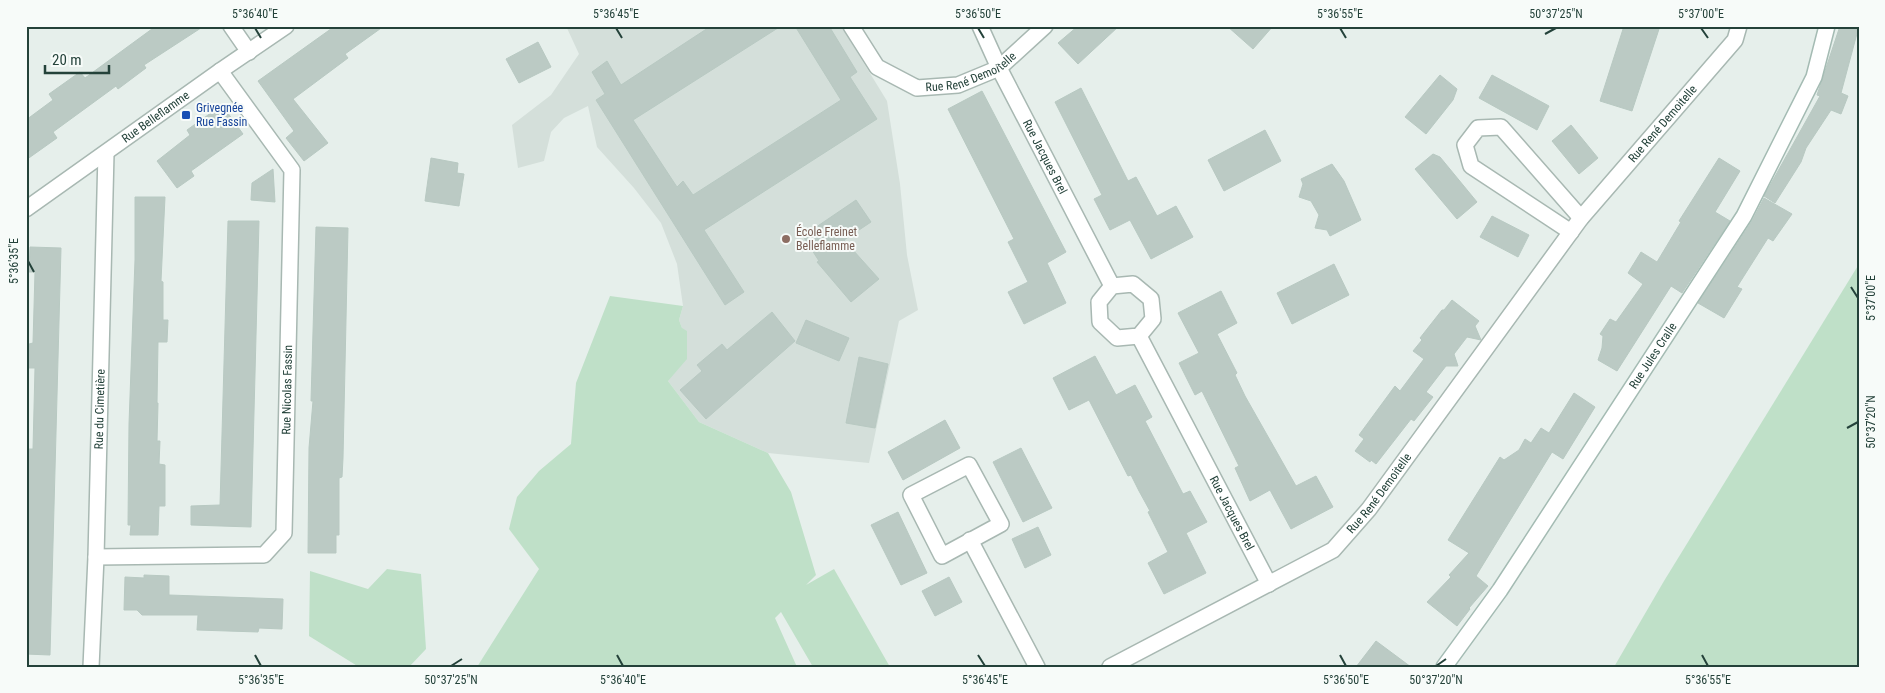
<svg xmlns="http://www.w3.org/2000/svg" width="1885" height="693" viewBox="0 0 1885 693" font-family="'Roboto Condensed',sans-serif">
<style>
.built{fill:#d4dfda}
.green{fill:#bfe0c8}
.building{fill:#bbcac4;stroke:#b8c9c2}
.lines{fill:none;stroke-linecap:round;stroke-linejoin:round}
.street-casing{stroke:#a8b8b2;stroke-width:18}
.secondary-casing{stroke:#a4bbb3;stroke-width:18}
.street{stroke:#fff;stroke-width:15}
.secondary{stroke:#fff;stroke-width:15}
.ticks{fill:none;stroke:#24423a;stroke-width:2}
.transit-dot{fill:#1a4fb4;stroke:#f7fbf9;stroke-width:2}
.education-dot{fill:#8d6e63;stroke:#f7fbf9;stroke-width:2}
.labels{text-anchor:middle;stroke-width:4;stroke-linejoin:round;paint-order:stroke}
.street-label{font-size:12px;fill:#24423a;stroke:#f7fbf9}
.transit-label{font-size:12px;fill:#164399;stroke:#f7fbf9;text-anchor:start}
.education-label{font-size:12px;fill:#785e54;stroke:#f7fbf9;text-anchor:start}
.neatline{fill:none;stroke:#24423a;stroke-width:2}
.ticks-label{font-size:12px;text-anchor:middle;fill:#24423a}
</style>
<rect width="100%" height="100%" fill="#e6efeb"/>
<polygon class="built" points="566,26 841,26 887,101 900,184 907,255 918,310 899,321 869,463 768,453 699,422 668,381 682,328 679,320 683,306 677,264 661,223 634,188 597,147 588,106 564,118 551,132 544,161 518,168 512,125 551,95 579,54"/>
<g class="green">
<polygon points="1859,264 1859,667 1614,667 1664,581"/>
<polygon points="610,296 683,306 679,320 682,328 687,331 687,359 668,381 699,422 768,453 791,492 816,575 806,585 834,569 890,667 813,667 781,612 775,618 797,667 477,667 539,569 509,529 517,497 539,471 571,444 576,383"/>
<polygon points="387,569 421,574 426,649 409,667 359,667 309,636 310,571 368,589"/>
</g>
<g class="building">
<polygon points="156,26 204,26 144,65 146,68 118,89 116,86 53,132 57,138 26,160 26,120 53,100 49,94 80,72 85,78"/>
<polygon points="335,26 384,26 345,54 348,58 293,99 328,143 304,161 286,138 294,131 258,81"/>
<polygon points="711,26 781,26 633,120 677,187 683,181 693,195 841,100 795,26 829,26 857,72 850,77 877,119 704,230 744,292 725,305 596,100 605,94 592,72 607,61 621,85"/>
<polygon points="1078,26 1119,26 1078,64 1058,43"/>
<polygon points="1227,26 1273,26 1253,49"/>
<polygon points="1624,26 1660,26 1632,111 1600,101"/>
<polygon points="1840,26 1859,26 1841,93 1848,96 1841,114 1831,110 1806,148 1801,162 1775,203 1764,196 1820,96 1817,95"/>
<polygon points="538,42 551,67 519,83 506,59"/>
<polygon points="1440,75 1457,89 1453,100 1426,134 1405,117"/>
<polygon points="1492,75 1549,106 1537,130 1479,98"/>
<polygon points="1081,88 1128,181 1136,177 1157,216 1176,206 1193,237 1151,259 1130,220 1110,230 1094,199 1102,195 1055,102"/>
<polygon points="982,91 1066,252 1047,263 1066,303 1024,324 1008,292 1028,282 1008,242 1014,239 948,109"/>
<polygon points="222,105 243,134 191,171 194,176 177,188 157,161 190,135 187,130"/>
<polygon points="1571,125 1598,158 1579,174 1552,141"/>
<polygon points="1265,130 1281,161 1224,191 1208,160"/>
<polygon points="1433,154 1440,157 1477,202 1457,219 1415,169"/>
<polygon points="431,158 458,163 457,173 464,174 459,206 425,201"/>
<polygon points="1719,158 1740,171 1715,212 1730,221 1682,293 1671,286 1617,371 1598,360 1602,348 1603,336 1600,334 1610,319 1616,322 1643,284 1628,273 1641,252 1657,262 1681,222 1679,221"/>
<polygon points="1332,164 1344,181 1361,220 1330,236 1327,230 1315,228 1319,215 1311,201 1299,197 1303,184 1301,179"/>
<polygon points="273,169 275,202 251,200 252,183"/>
<polygon points="135,197 165,197 161,281 163,282 163,320 168,320 167,342 158,342 157,403 158,403 157,441 160,441 159,464 165,465 165,506 159,506 158,535 130,535 131,525 128,525 129,424 135,260"/>
<polygon points="1764,198 1792,214 1773,241 1768,238 1737,287 1742,289 1724,318 1698,303 1752,221"/>
<polygon points="856,200 871,222 844,240 879,279 851,302 817,262 819,261 803,236"/>
<polygon points="1492,216 1529,235 1518,257 1480,237"/>
<polygon points="228,221 259,221 251,527 191,525 191,506 220,505"/>
<polygon points="316,227 348,228 343,458 342,477 339,478 339,535 336,535 336,553 308,553 309,448 313,401 311,401"/>
<polygon points="30,247 61,248 50,655 26,654 27,449 33,449 35,368 28,368 29,344 33,343 35,272 29,272"/>
<polygon points="1334,264 1349,295 1292,324 1277,293"/>
<polygon points="1221,291 1237,323 1217,334 1237,373 1235,375 1245,396 1296,486 1316,476 1333,507 1291,529 1270,490 1250,501 1235,468 1239,466 1202,391 1195,395 1179,363 1199,353 1178,313"/>
<polygon points="1452,300 1479,321 1475,326 1481,340 1467,337 1454,354 1458,366 1446,366 1426,392 1433,397 1414,421 1411,419 1376,464 1371,460 1370,462 1355,451 1364,439 1359,435 1395,386 1400,391 1424,359 1413,351 1422,340 1420,338 1442,310 1444,310"/>
<polygon points="772,312 795,341 706,419 680,390 702,371 697,365 722,344 727,350"/>
<polygon points="806,320 849,338 839,361 796,343"/>
<polygon points="1095,356 1116,395 1135,385 1152,417 1145,421 1183,494 1190,491 1207,522 1186,533 1206,573 1164,594 1148,563 1168,552 1148,512 1150,511 1139,491 1131,475 1128,476 1089,400 1069,410 1053,378"/>
<polygon points="859,357 888,364 875,428 846,423"/>
<polygon points="1574,393 1595,407 1563,459 1552,452 1476,576 1488,586 1469,608 1470,609 1457,626 1427,602 1451,577 1449,575 1469,553 1448,540 1500,457 1504,460 1519,450 1525,439 1531,443 1541,428 1549,433"/>
<polygon points="945,420 960,448 903,480 888,452"/>
<polygon points="1021,448 1052,508 1023,522 993,462"/>
<polygon points="898,512 927,573 901,585 871,525"/>
<polygon points="1038,527 1051,555 1025,568 1012,539"/>
<polygon points="144,575 169,576 169,595 283,599 282,629 259,628 258,632 197,630 198,615 142,615 137,610 124,610 125,577 144,578"/>
<polygon points="949,577 962,602 935,616 922,591"/>
<polygon points="1376,641 1411,667 1356,667"/>
</g>
<g class="lines">
<defs>
<g id="street">
<polyline points="231,26 249,52"/>
<path id="s1" d="M851,26L877,67L917,88L958,85L999,68L1045,26"/>
<path id="s2" d="M980,26L999,68L1112,286"/>
<path id="s3" d="M26,209L220,71L286,26"/>
<polyline points="1571,232 1471,166 1465,145 1478,128 1501,127 1581,218"/>
<polygon points="1133,284 1151,299 1153,319 1139,336 1117,338 1100,322 1099,302 1112,286"/>
<path id="s4" d="M1139,336L1269,584"/>
<polygon points="969,465 1001,524 942,556 911,495"/>
<polyline points="970,540 1037,667"/>
<path id="s5" d="M96,557L264,555L284,533L292,170L220,71"/>
<path id="s6" d="M91,667L96,557L106,153"/>
<path id="s7" d="M1110,667L1333,550L1369,509L1581,218L1735,40L1739,26"/>
</g>
<g id="secondary">
<path id="s8" d="M1444,667L1500,590L1744,216L1814,77L1827,26"/>
</g>
</defs>
<use href="#street" class="street-casing"/>
<use href="#secondary" class="secondary-casing"/>
<use href="#street" class="street"/>
<use href="#secondary" class="secondary"/>
</g>
<path class="ticks" d="M255,28L261,38M616,28L622,38M978,28L984,38M1340,28L1346,38M1701,28L1708,38M1545,34L1556,28M28,261L34,272M1851,287L1858,298M1847,428L1858,422M255,655L261,666M617,655L623,666M978,655L985,666M1340,655L1346,666M1702,655L1708,666M451,666L462,659M1436,666L1446,659"/>
<rect class="transit-dot" x="181" y="110" width="10" height="10" rx="2.5"/>
<circle class="education-dot" cx="786" cy="239" r="5"/>
<g class="labels">
<g class="street-label">
<text dy="4" stroke="none"><textPath href="#s1" startOffset="151">Rue René Demoitelle</textPath></text>
<text dy="4" stroke="none"><textPath href="#s3" startOffset="159">Rue Belleflamme</textPath></text>
<text dy="4" stroke="none"><textPath href="#s7" startOffset="791">Rue René Demoitelle</textPath></text>
<text dy="4" stroke="none"><textPath href="#s2" startOffset="146">Rue Jacques Brel</textPath></text>
<text dy="4" stroke="none"><textPath href="#s8" startOffset="375">Rue Jules Cralle</textPath></text>
<text dy="4" stroke="none"><textPath href="#s5" startOffset="341">Rue Nicolas Fassin</textPath></text>
<text dy="4" stroke="none"><textPath href="#s6" startOffset="258">Rue du Cimetière</textPath></text>
<text dy="4" stroke="none"><textPath href="#s7" startOffset="325">Rue René Demoitelle</textPath></text>
<text dy="4" stroke="none"><textPath href="#s4" startOffset="200">Rue Jacques Brel</textPath></text>
</g>
<g class="transit-label">
<text x="196" y="112">Grivegnée<tspan x="196" dy="14">Rue Fassin</tspan></text>
</g>
<g class="education-label">
<text x="796" y="236">École Freinet<tspan x="796" dy="14">Belleflamme</tspan></text>
</g>
</g>
<rect width="1885" height="693" fill="none" stroke="#f7fbf9" stroke-width="55"/>
<path d="M45 65v8h64v-8" fill="none" stroke="#24423a" stroke-width="2.5"/>
<text x="52" y="65" font-size="15" fill="#24423a" stroke="#f7fbf9" stroke-width="4" paint-order="stroke">20 m</text>
<rect x="28" y="28" width="1830" height="638" class="neatline"/>
<g class="ticks-label">
<text x="255" y="18">5°36'40"E</text>
<text x="616" y="18">5°36'45"E</text>
<text x="978" y="18">5°36'50"E</text>
<text x="1340" y="18">5°36'55"E</text>
<text x="1556" y="18">50°37'25"N</text>
<text x="1701" y="18">5°37'00"E</text>
<text transform="translate(14 261) rotate(-90)" y="4">5°36'35"E</text>
<text transform="translate(1871 298) rotate(-90)" y="4">5°37'00"E</text>
<text transform="translate(1871 422) rotate(-90)" y="4">50°37'20"N</text>
<text x="261" y="684">5°36'35"E</text>
<text x="451" y="684">50°37'25"N</text>
<text x="623" y="684">5°36'40"E</text>
<text x="985" y="684">5°36'45"E</text>
<text x="1346" y="684">5°36'50"E</text>
<text x="1436" y="684">50°37'20"N</text>
<text x="1708" y="684">5°36'55"E</text>
</g>
</svg>
